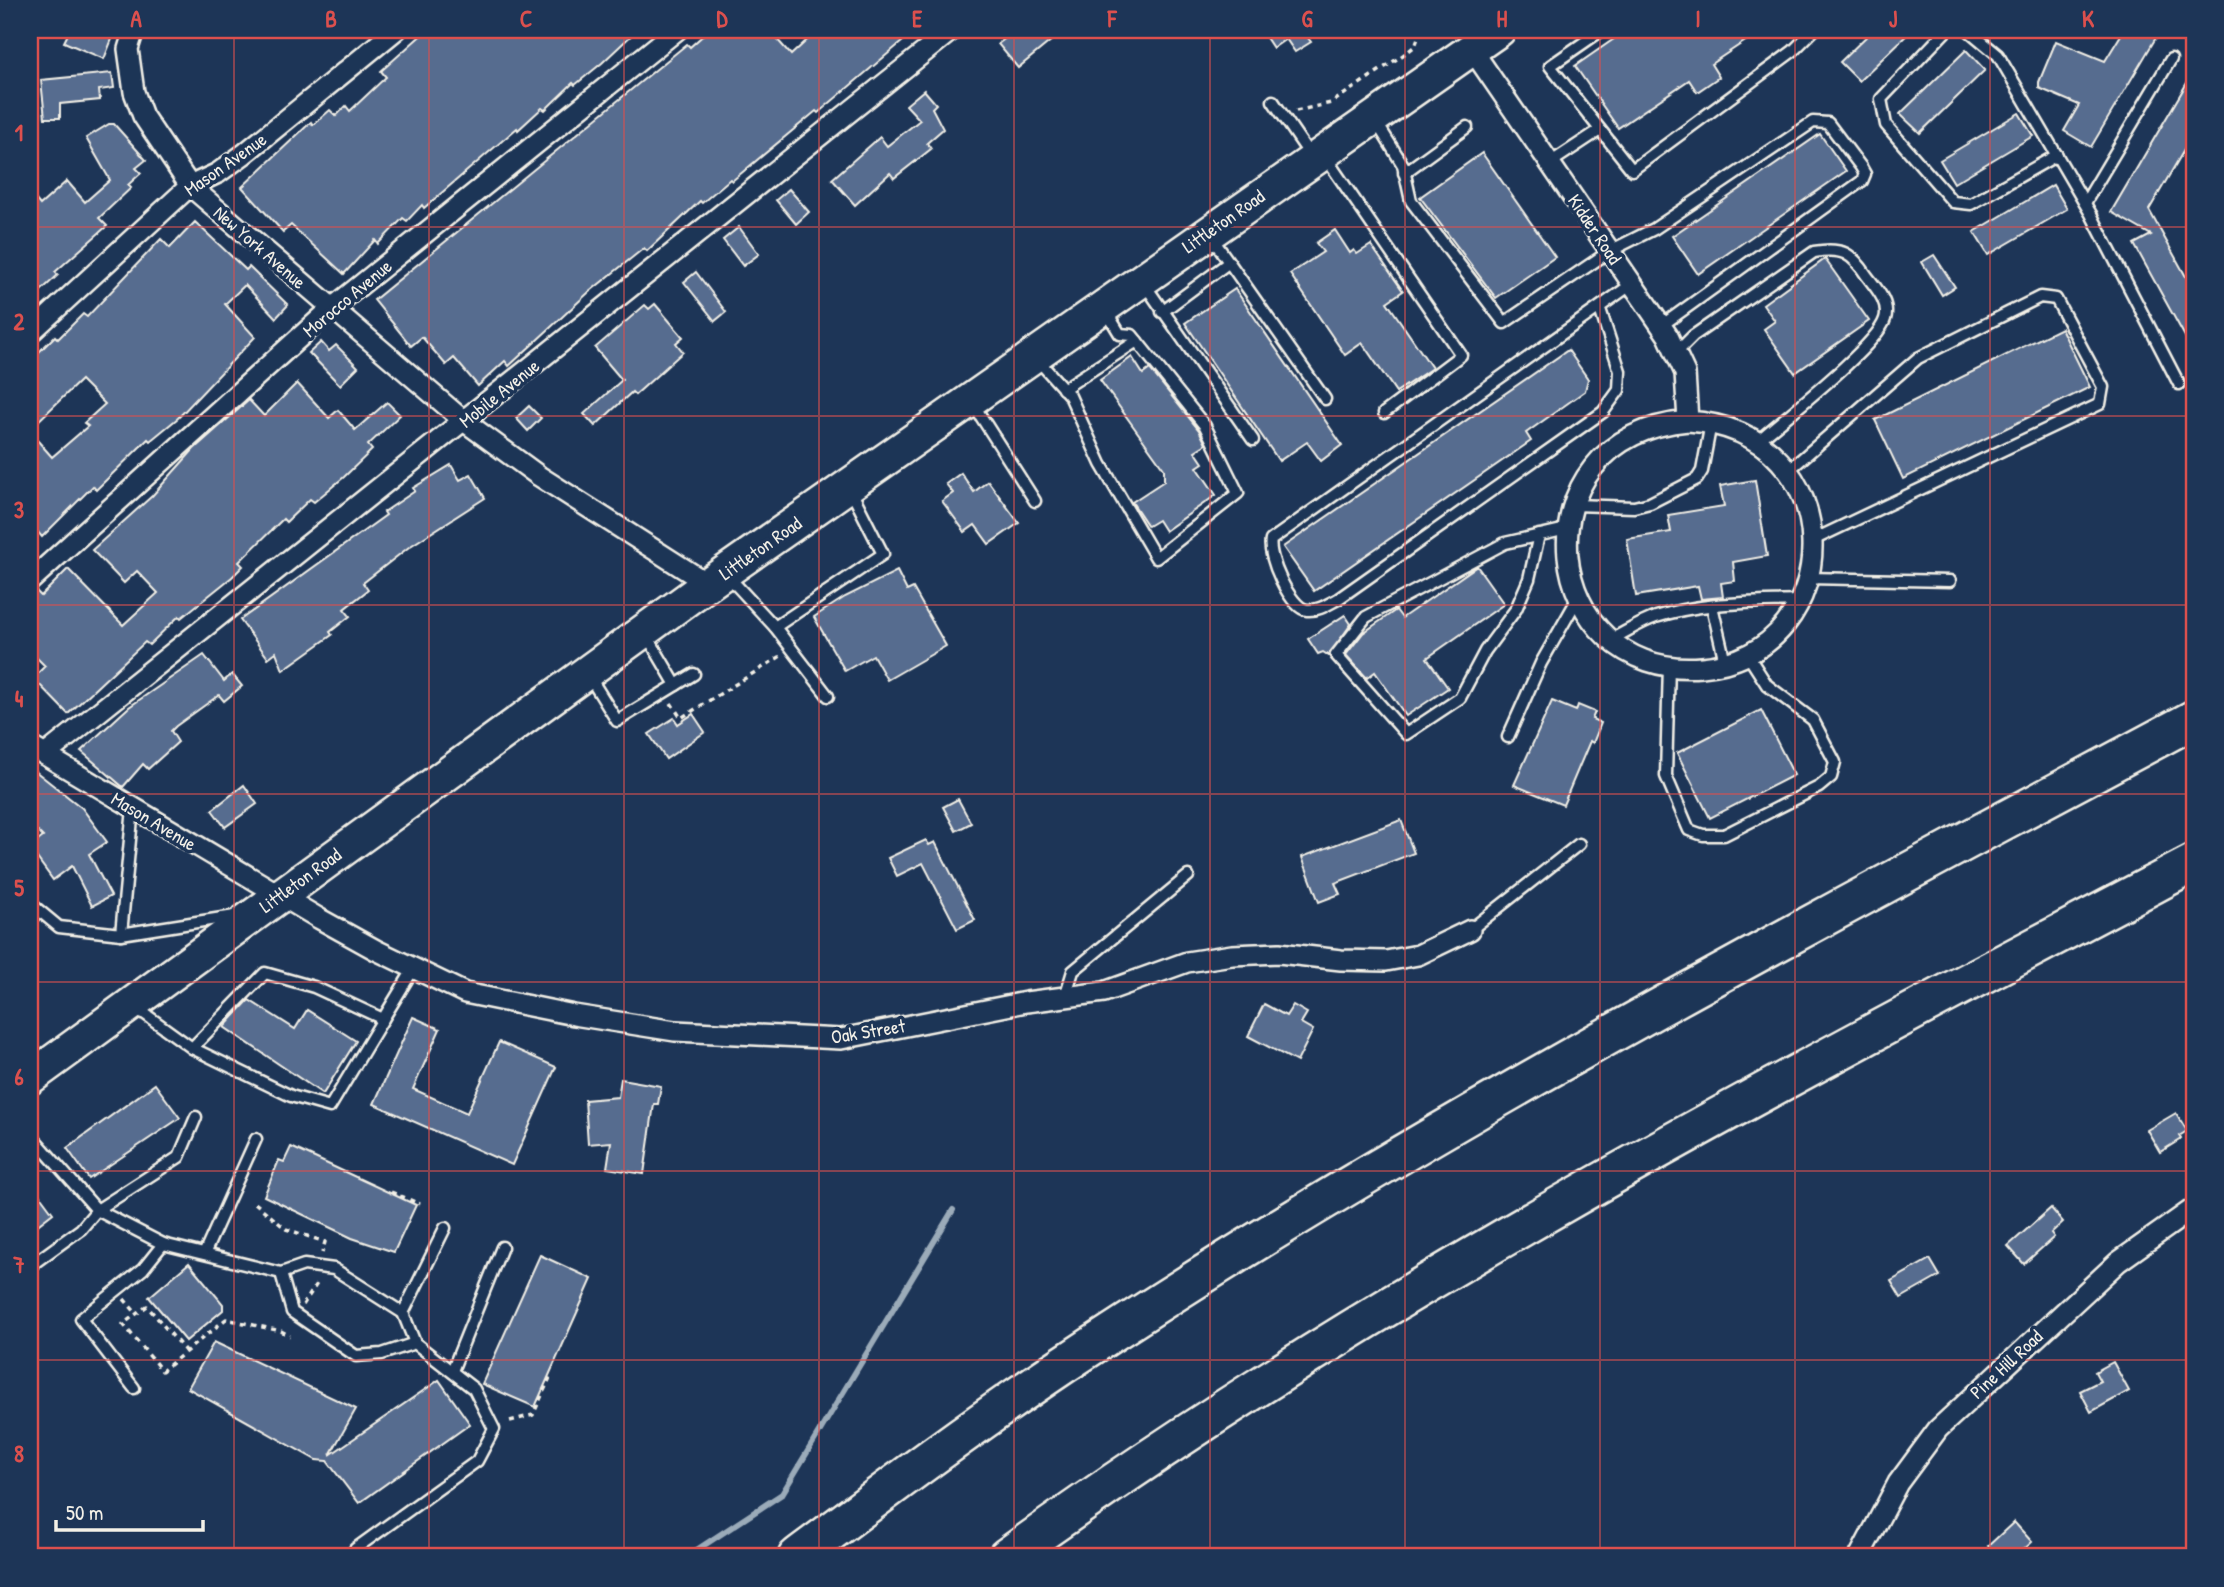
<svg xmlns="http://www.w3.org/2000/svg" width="2224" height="1587" viewBox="0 0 2224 1587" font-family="'Patrick Hand',sans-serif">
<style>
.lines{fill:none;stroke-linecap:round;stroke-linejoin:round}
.stream{stroke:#9babb9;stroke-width:6}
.building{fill:#576c8f;stroke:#f4f1e8;stroke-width:2}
.lane-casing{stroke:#f4f1e8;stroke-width:15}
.street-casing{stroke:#f4f1e8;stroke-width:24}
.primary-casing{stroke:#f4f1e8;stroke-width:37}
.highway-casing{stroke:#f4f1e8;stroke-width:42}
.path{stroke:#f4f1e8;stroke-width:3.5;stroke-dasharray:5 5;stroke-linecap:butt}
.lane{stroke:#1d3557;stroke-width:10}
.street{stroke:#1d3557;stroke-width:19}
.primary{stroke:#1d3557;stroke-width:32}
.highway{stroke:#1d3557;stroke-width:37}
.grid{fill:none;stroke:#dc504e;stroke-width:2;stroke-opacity:0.55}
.labels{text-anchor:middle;stroke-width:7;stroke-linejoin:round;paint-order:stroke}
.street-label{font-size:19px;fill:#f4f1e8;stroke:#1d3557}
.neatline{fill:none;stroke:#dc504e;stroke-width:2.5}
.grid-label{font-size:23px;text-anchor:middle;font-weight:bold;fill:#dc504e}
</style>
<rect width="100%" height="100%" fill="#1d3557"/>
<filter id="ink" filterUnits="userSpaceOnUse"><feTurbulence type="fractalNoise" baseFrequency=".0143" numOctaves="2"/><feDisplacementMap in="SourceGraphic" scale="14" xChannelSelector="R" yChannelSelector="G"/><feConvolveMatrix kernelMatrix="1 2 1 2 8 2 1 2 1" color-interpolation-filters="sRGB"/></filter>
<g filter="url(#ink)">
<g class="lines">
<polyline class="stream" points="686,1557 782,1494 953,1210"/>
</g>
<g class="building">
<polygon points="70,30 90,30 112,39 104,59 64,42"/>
<polygon points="427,30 534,30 539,35 546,30 637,30 602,63 575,85 573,83 545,110 542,108 518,130 517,128 424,208 422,205 407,221 403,218 378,244 375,240 344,274 291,225 283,232 242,187 311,122 313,125 330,110 336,116 346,106 350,111 386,77 381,71"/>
<polygon points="709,30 769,30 791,55 818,30 916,30 818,113 816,111 732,181 730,179 702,203 700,201 647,251 644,248 588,293 509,366 505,361 478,386 454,358 446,365 422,337 411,346 374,300 687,44 690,47"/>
<polygon points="1016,30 1064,30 1018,68 998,44"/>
<polygon points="1261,30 1302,30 1311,42 1295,52 1286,39 1273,48"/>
<polygon points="1627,30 1762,30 1711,64 1719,77 1697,92 1689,80 1618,128 1575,66"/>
<polygon points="1873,30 1912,30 1859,81 1840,62"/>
<polygon points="2124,30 2146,30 2157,36 2091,147 2064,131 2079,105 2039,88 2039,82 2056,41 2105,61"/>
<polygon points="1966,50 1985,70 1920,133 1900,114"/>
<polygon points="2194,71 2194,133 2149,210 2194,291 2194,353 2134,244 2151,235 2111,212"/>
<polygon points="112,73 114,88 99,90 100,100 60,104 60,118 45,118 41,80"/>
<polygon points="924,90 936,104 932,108 943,129 927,143 931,149 894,178 890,173 855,205 832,179 880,137 887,146 920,120 906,105"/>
<polygon points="2019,113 2033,136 1954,183 1940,160"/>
<polygon points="109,124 114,124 146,160 136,168 141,173 128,185 131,188 99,218 107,226 55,272 58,275 30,301 30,193 40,205 67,181 85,202 110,180 86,138"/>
<polygon points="1820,134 1846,171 1698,274 1672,236"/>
<polygon points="1482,153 1555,257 1496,298 1420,197"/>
<polygon points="2053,185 2067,209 1988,255 1974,232"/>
<polygon points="789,189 809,212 796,224 776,200"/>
<polygon points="195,222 246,270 249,267 288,305 276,318 245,285 225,304 255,337 178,418 150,441 148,439 96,490 93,486 42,537 30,523 30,432 52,457 88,426 84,423 105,404 81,380 30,429 30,361 55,336 58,339 83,314 87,317 161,239 170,248"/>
<polygon points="739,227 759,254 743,266 723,240"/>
<polygon points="1335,230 1350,253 1354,250 1357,254 1371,245 1403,291 1387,302 1432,368 1396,392 1362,343 1345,355 1290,274 1323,252 1316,243"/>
<polygon points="1934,255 1955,287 1942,295 1922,262"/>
<polygon points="1825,259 1869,321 1795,373 1764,329 1775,321 1763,304"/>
<polygon points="696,272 726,312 715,321 684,282"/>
<polygon points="1235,289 1342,445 1321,461 1307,442 1279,461 1185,323"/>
<polygon points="655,304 683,337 676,343 683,352 635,395 632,392 595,426 584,414 622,380 595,348 645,305 649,309"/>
<polygon points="2061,328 2090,387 1903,479 1875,420"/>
<polygon points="321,342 329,351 336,345 358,367 340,385 309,353"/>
<polygon points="1568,350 1588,379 1585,391 1526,433 1531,441 1314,591 1283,547"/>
<polygon points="1132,357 1143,374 1150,369 1199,430 1206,444 1195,451 1203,463 1197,467 1216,495 1165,531 1158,520 1148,526 1132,502 1164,481 1164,469 1100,380"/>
<polygon points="297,383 329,418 338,410 355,430 387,402 400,415 368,445 372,450 344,477 314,502 310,499 286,522 283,519 239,562 243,566 232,577 181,618 179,616 149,645 145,642 68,714 33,678 45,666 30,651 30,593 36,591 41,596 68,569 123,625 158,593 137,571 124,583 92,550 152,496 194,449 249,400 264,416"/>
<polygon points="529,406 541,418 528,431 516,418"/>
<polygon points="451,465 460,480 471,474 485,498 409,547 363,583 368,590 344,609 350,616 330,632 332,635 283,670 276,652 268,658 240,620 386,515 384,512 415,491 413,488"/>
<polygon points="961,473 974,492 988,481 1019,523 989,544 975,525 965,532 942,501 953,493 946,484"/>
<polygon points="1755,480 1767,556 1733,562 1735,581 1721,583 1723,597 1701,599 1698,586 1636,596 1627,539 1671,532 1668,515 1724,506 1720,486"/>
<polygon points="1477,566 1504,604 1427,658 1448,688 1406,716 1375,672 1367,678 1346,655 1363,633 1396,610 1402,618"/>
<polygon points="897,571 907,591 913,588 946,646 887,680 873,655 845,671 814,617 845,597"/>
<polygon points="1345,615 1351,624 1329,656 1323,652 1318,654 1308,639"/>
<polygon points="204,655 224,681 232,674 242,686 224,701 219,695 176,726 171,731 178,742 148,769 143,764 123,787 81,751 129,707"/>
<polygon points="1552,701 1576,711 1578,705 1595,712 1592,719 1601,723 1593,743 1590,741 1563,805 1514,785"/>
<polygon points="1761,710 1794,775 1710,818 1677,753"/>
<polygon points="693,714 705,732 666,759 649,734 674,718 678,724"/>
<polygon points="30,767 82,808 107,842 89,854 111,896 92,906 72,866 53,880 32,851 36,847 34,844 43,837 30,824"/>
<polygon points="244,785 257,804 225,827 212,810"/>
<polygon points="958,799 971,823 956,831 943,807"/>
<polygon points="1401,820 1414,853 1335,883 1340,894 1319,902 1302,857"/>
<polygon points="926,840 929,845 935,842 975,920 957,929 923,863 897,876 888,858"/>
<polygon points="249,1000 295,1029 307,1010 356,1041 323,1094 224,1027"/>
<polygon points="1264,1004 1286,1016 1293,1005 1307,1013 1301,1023 1313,1030 1297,1062 1248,1036"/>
<polygon points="413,1017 440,1029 413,1089 467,1113 499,1042 556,1067 512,1165 374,1104"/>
<polygon points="621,1079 661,1086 658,1104 654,1104 644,1174 607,1168 611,1142 588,1144 585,1100 618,1097"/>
<polygon points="155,1084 180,1118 89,1179 67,1148"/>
<polygon points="2176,1113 2187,1131 2179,1136 2181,1139 2160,1152 2147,1130"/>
<polygon points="291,1147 416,1205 394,1252 352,1238 264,1196 279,1160 284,1162"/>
<polygon points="30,1182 53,1213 30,1231"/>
<polygon points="2051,1208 2063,1222 2051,1233 2054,1237 2024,1264 2008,1246"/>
<polygon points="540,1255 592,1279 535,1407 482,1384"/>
<polygon points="1930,1259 1940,1276 1901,1298 1891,1281"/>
<polygon points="189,1263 223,1304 223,1310 186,1341 149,1297"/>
<polygon points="214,1342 356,1409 330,1455 439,1380 470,1424 359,1503 327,1461 316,1460 188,1388"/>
<polygon points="2113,1362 2129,1391 2091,1412 2080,1391 2100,1381 2095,1372"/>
<polygon points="2014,1522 2032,1542 2016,1557 1998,1557 1988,1546"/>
</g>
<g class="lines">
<defs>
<g id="lane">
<polyline points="1602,30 1550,66 1632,170 1793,51 1814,30"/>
<polyline points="1947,30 1881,99 1886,125 1953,202 1971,204 2057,155"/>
<polyline points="1968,30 1998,55 2091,214 2179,384"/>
<polyline points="1273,101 1312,158"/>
<polyline points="1375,120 1403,165 1411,201 1504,323 1610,251 1654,229 1813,122 1828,123 1861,167 1865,174 1862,181 1661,326"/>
<polyline points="1326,158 1461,355 1384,413"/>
<polyline points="1550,163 1600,130"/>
<polyline points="1404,173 1467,127"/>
<polyline points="2085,203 2171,59"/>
<polyline points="1212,238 1325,399"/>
<polyline points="1143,282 1253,440"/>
<path d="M1600,309L1620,371L1619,390L1603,412L1338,599C1328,604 1319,611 1307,610C1290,608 1267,556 1271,540L1632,284"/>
<polyline points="1162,312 1228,263"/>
<path d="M1677,352L1693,336L1814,252C1842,247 1852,253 1867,276C1876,288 1890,303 1885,319C1877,346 1784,418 1758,441"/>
<polyline points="1036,358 1070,396 1101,464 1156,558 1238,493 1205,426 1132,335 1120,334 1106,311"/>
<polyline points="1063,389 1137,341"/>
<polyline points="973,404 1035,501"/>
<polyline points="1789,470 1918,358 2040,297 2056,299 2103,387 2100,404 1813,540"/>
<polyline points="1574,505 1634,507 1650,503 1697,479 1702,471 1711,423"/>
<polyline points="1539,535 1529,579 1516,609 1485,651 1460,698 1406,734 1336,655 1366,617 1505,543 1567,529"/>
<polyline points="726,574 775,627 883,554 850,489"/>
<polyline points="1808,578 1950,581"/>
<polyline points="1712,606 1725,662"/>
<polyline points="775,627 828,696"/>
<polyline points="646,634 676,685"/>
<path d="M1612,639C1626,632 1641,622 1656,617C1701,602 1751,603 1798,601"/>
<polyline points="1669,665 1666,776 1689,830 1703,835 1724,835 1819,787 1831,777 1835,762 1813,720 1767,685 1747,654"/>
<polyline points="589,676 617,721 694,674"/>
<polyline points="1508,737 1541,663 1578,598"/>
<polyline points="133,808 121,934 235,916"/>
<polyline points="30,903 59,927 121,934"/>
<polyline points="1470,930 1579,844"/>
<polyline points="1065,997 1073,971 1188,876"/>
<polyline points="134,1006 192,1048 265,973 314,987 383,1019 414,968"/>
<polyline points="192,1048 291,1096 330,1107 383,1019"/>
<polyline points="30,1134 97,1210 163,1244 281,1273 304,1265 334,1269 403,1313 415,1343 474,1389 494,1429 477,1461 355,1549"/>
<polyline points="205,1252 256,1139"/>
<polyline points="30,1266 81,1229 97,1210 179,1157 196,1117"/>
<polyline points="281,1273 292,1312 356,1356 382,1354 415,1343"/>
<polyline points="403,1313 445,1228"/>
<polyline points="452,1371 502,1247"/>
<polyline points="134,1388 81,1319 143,1269 163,1244"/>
</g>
<g id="street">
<polyline points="134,30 128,49 134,92 143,116 190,186 464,421 539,476 708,584"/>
<path d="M1471,48L1668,336L1685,373L1688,421C1511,437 1540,681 1702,667C1851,653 1851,430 1688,421"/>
<polyline points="30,333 190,186 218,173 244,154 396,30"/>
<polyline points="30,581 331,309 677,30"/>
<polyline points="30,746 320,919 376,950 465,993 574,1015 675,1031 841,1039 1026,1002 1104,992 1187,962 1232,955 1279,953 1341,960 1386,961 1418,955 1470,930"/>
<polyline points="45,755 952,30"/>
<polyline points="1859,1557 1898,1483 1938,1429 2118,1262 2194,1208"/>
</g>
<polyline id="primary" points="30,1078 708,584 1499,30"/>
<g id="highway">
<path d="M797,1557C884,1492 972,1426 1063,1365C1425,1125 1811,924 2194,719"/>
<path d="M1007,1557C1379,1289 1789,1076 2194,863"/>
</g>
</defs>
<use href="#lane" class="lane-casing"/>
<use href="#street" class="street-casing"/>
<use href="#primary" class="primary-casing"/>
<use href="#highway" class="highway-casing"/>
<g class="path">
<polyline points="1296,111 1331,103 1406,53 1415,46 1421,30"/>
<polyline points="671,703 681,718 781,656"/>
<polyline points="391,1192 420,1204"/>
<polyline points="255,1203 286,1229 325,1242 322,1253"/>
<polyline points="124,1299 137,1314"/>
<polyline points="303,1305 318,1282"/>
<polyline points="186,1352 147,1306 123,1324 162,1371 226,1319 281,1331 290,1336"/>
<polyline points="510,1421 533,1415 552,1373"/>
</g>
<use href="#lane" class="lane"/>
<use href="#street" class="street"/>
<use href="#primary" class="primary"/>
<use href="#highway" class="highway"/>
</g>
</g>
<path class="grid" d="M234,30V1557M429,30V1557M624,30V1557M819,30V1557M1014,30V1557M1210,30V1557M1405,30V1557M1600,30V1557M1795,30V1557M1990,30V1557M30,227H2194M30,416H2194M30,605H2194M30,794H2194M30,982H2194M30,1171H2194M30,1360H2194"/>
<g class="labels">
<g class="street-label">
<text transform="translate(225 164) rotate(-35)" y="7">Mason Avenue</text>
<text transform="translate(1223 221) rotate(-35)" y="7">Littleton Road</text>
<text transform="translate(1595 229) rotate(56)" y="7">Kidder Road</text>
<text transform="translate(260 247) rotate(41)" y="7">New York Avenue</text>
<text transform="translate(347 298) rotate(-40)" y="7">Morocco Avenue</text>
<text transform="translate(499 393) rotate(-39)" y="7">Mobile Avenue</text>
<text transform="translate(760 548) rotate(-35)" y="7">Littleton Road</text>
<text transform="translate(154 821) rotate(31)" y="7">Mason Avenue</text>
<text transform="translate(300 880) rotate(-36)" y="7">Littleton Road</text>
<text transform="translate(868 1031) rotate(-9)" y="7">Oak Street</text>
<text transform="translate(2006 1364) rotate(-43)" y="7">Pine Hill Road</text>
</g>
</g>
<rect width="2224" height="1587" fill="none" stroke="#1d3557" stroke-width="77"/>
<path d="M56 1520v10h147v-10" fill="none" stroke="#f4f1e8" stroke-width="3.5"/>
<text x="66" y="1520" font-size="21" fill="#f4f1e8" stroke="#1d3557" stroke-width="5" paint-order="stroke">50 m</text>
<rect x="38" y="38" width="2148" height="1510" class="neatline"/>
<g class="grid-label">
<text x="136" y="27">A</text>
<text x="331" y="27">B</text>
<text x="526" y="27">C</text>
<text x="722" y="27">D</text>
<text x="917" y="27">E</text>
<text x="1112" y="27">F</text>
<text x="1307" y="27">G</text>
<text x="1502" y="27">H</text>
<text x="1698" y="27">I</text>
<text x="1893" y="27">J</text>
<text x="2088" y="27">K</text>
<text x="19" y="141">1</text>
<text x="19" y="330">2</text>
<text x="19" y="518">3</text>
<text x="19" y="707">4</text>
<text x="19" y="896">5</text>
<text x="19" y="1085">6</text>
<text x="19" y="1273">7</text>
<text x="19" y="1462">8</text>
</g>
</svg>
